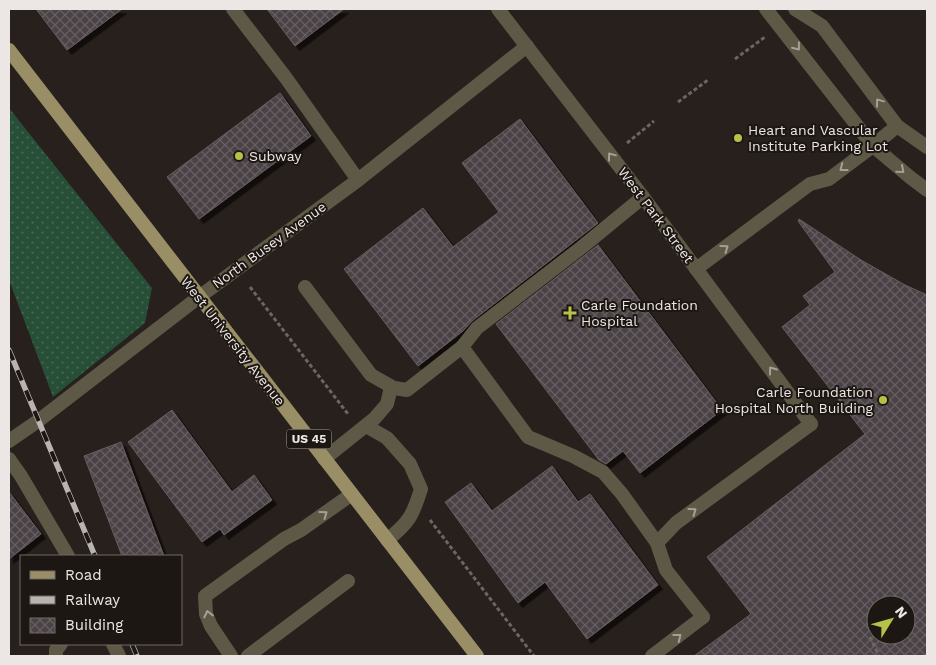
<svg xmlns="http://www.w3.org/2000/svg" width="936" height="665" viewBox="0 0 936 665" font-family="'Work Sans',sans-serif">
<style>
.grass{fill:url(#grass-dots)}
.building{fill:url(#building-cross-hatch);stroke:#665d61;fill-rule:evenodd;filter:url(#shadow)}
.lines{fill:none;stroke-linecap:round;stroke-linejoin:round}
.path{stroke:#6c6662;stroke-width:3;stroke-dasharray:4 2.5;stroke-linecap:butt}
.service{stroke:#5e5846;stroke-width:14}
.minor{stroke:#5e5846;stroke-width:14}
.primary{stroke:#9a8e67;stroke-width:14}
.rail-casing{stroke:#b9b4b0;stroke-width:5.5}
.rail{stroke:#1d1713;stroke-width:4;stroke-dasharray:11;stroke-linecap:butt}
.oneway{stroke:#a5a095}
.poi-dot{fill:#b8c147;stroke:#1d1713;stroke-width:2}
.labels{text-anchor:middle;stroke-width:4;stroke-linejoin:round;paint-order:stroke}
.shield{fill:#1d1713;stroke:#aea9a5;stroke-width:1}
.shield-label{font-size:12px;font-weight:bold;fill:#ece7e4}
.poi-label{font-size:14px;fill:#ece7e4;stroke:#1d1713;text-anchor:start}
.street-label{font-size:14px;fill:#ece7e4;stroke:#1d1713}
</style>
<defs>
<pattern id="grass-dots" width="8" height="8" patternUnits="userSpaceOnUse" patternTransform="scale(1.25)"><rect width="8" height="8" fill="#274e37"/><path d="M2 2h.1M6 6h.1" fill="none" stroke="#466854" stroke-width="1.8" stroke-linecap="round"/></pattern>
<pattern id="building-cross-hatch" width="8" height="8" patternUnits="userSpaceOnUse" patternTransform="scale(1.25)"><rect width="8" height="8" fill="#4c4346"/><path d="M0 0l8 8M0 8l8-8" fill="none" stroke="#665e61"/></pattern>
<filter id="shadow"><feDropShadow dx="4.5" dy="4.5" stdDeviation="0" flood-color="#0009"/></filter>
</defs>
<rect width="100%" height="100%" fill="#27201c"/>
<polygon class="grass" points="9,108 152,288 145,323 53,397 9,280"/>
<g class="building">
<polygon points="36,9 122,9 67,50"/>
<polygon points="267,9 344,9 295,46"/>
<polygon points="280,93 311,136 199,219 167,177"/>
<polygon points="520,119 598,223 472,321 463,331 418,366 344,269 423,208 453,247 499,212 462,163"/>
<path d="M799,219L861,260L905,285L927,295V656H694L751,614L707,557L865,434L782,327L810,305L803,296L835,272L798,221ZM876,605H906V635H876Z"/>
<polygon points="598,245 722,410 640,473 623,451 606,464 599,460 496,324"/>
<polygon points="172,410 232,492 254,475 272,500 224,535 220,529 202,542 128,442"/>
<polygon points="121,442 164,556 122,556 84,456"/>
<polygon points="552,466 578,502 590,494 658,585 587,639 545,582 518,603 445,502 471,483 492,511"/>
<polygon points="9,492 41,534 9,559"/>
</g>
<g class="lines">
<g class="path">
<polyline points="735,59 765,37"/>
<polyline points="678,102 708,80"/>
<polyline points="627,143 654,121"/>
<polyline points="250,287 348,414"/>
<polyline points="430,520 534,656"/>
<polyline points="870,637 879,656"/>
</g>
<g class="service">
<polyline points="233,9 286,78 358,180"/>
<polyline points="766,9 873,146 911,178 927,190"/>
<polyline points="795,9 822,26 897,126 927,147"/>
<polyline points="696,269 810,184 829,179 873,146 897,126"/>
<polyline points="305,287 371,375 394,388 407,390 462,347 528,437 573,456 603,472 622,494 657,543 666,570 703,617"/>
<polyline points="462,347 477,328 582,247 643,197"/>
<path d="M366,426L387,438L410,464L421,489C413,515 409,523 387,540"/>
<polyline points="9,459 21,476 68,556"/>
<polyline points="324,459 374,419 387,404 391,387"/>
<polyline points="657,543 676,523 811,424"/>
<polyline points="113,644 119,656"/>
<polyline points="56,656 56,650 61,644"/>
<polyline points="231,656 211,626 206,614 205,596 284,539 301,530 352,494"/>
<polyline points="248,656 348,581"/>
</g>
<g class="minor">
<polyline points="498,9 643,197 811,424"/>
<polyline points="9,441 38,421 199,297 358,180 527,46"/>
<polyline points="652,656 703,617"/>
</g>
<polyline class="primary" points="9,50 477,656"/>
<defs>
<g id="rail">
<polyline points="9,350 95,556"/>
<polyline points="132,644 137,656"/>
</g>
</defs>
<use href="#rail" class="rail-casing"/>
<use href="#rail" class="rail"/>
</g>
<defs><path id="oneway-chevron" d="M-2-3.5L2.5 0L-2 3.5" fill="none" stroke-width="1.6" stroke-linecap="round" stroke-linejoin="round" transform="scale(1.25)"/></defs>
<g class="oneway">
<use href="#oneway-chevron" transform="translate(797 47) rotate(52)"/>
<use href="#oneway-chevron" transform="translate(879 102) rotate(-127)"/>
<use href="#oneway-chevron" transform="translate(611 156) rotate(-127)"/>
<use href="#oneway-chevron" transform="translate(843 168) rotate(142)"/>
<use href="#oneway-chevron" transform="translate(901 170) rotate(41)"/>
<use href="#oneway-chevron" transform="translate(725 248) rotate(-36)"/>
<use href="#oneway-chevron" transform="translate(772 370) rotate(-126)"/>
<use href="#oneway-chevron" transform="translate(693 511) rotate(-36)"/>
<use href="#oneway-chevron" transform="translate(324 514) rotate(-36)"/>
<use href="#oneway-chevron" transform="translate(208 614) rotate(-103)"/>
<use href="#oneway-chevron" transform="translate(678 637) rotate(-38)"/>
</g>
<g class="poi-dot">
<circle cx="738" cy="138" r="5"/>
<circle cx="239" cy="156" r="5"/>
<path d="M567.5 305.5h5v5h5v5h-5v5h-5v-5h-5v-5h5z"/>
<circle cx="883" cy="400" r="5"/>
</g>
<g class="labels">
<rect class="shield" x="286.5" y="429.5" width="45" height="19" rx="4"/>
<g class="shield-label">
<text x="309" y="443">US 45</text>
</g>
<g class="poi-label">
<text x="748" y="135">Heart and Vascular<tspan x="748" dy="16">Institute Parking Lot</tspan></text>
<text x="249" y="161">Subway</text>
<text x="581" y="310">Carle Foundation<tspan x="581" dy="16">Hospital</tspan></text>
<text x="873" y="397" text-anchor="end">Carle Foundation<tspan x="873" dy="16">Hospital North Building</tspan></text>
</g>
<g class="street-label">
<text transform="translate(656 215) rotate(53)" y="5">West Park Street</text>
<text transform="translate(269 245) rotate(-36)" y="5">North Busey Avenue</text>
<text transform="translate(233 341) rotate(52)" y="5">West University Avenue</text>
</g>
</g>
<rect width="936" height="665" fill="none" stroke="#ece7e4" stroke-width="20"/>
<rect x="20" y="555" width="162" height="90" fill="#1d1713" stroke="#706a67"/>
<rect x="30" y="571" width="25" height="8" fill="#9a8e67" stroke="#706a67"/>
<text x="65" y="580" font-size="15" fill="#ece7e4">Road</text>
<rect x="30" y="596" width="25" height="8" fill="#b9b4b0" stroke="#706a67"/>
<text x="65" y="605" font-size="15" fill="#ece7e4">Railway</text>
<rect x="30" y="618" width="25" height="15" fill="url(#building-cross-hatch)" stroke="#706a67"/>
<text x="65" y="630" font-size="15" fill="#ece7e4">Building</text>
<g transform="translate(891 620) rotate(53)"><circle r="24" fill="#1d1713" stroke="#706a67"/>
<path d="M0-4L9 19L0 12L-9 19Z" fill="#b8c147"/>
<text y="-8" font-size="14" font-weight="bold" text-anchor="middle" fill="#ece7e4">N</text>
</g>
</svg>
